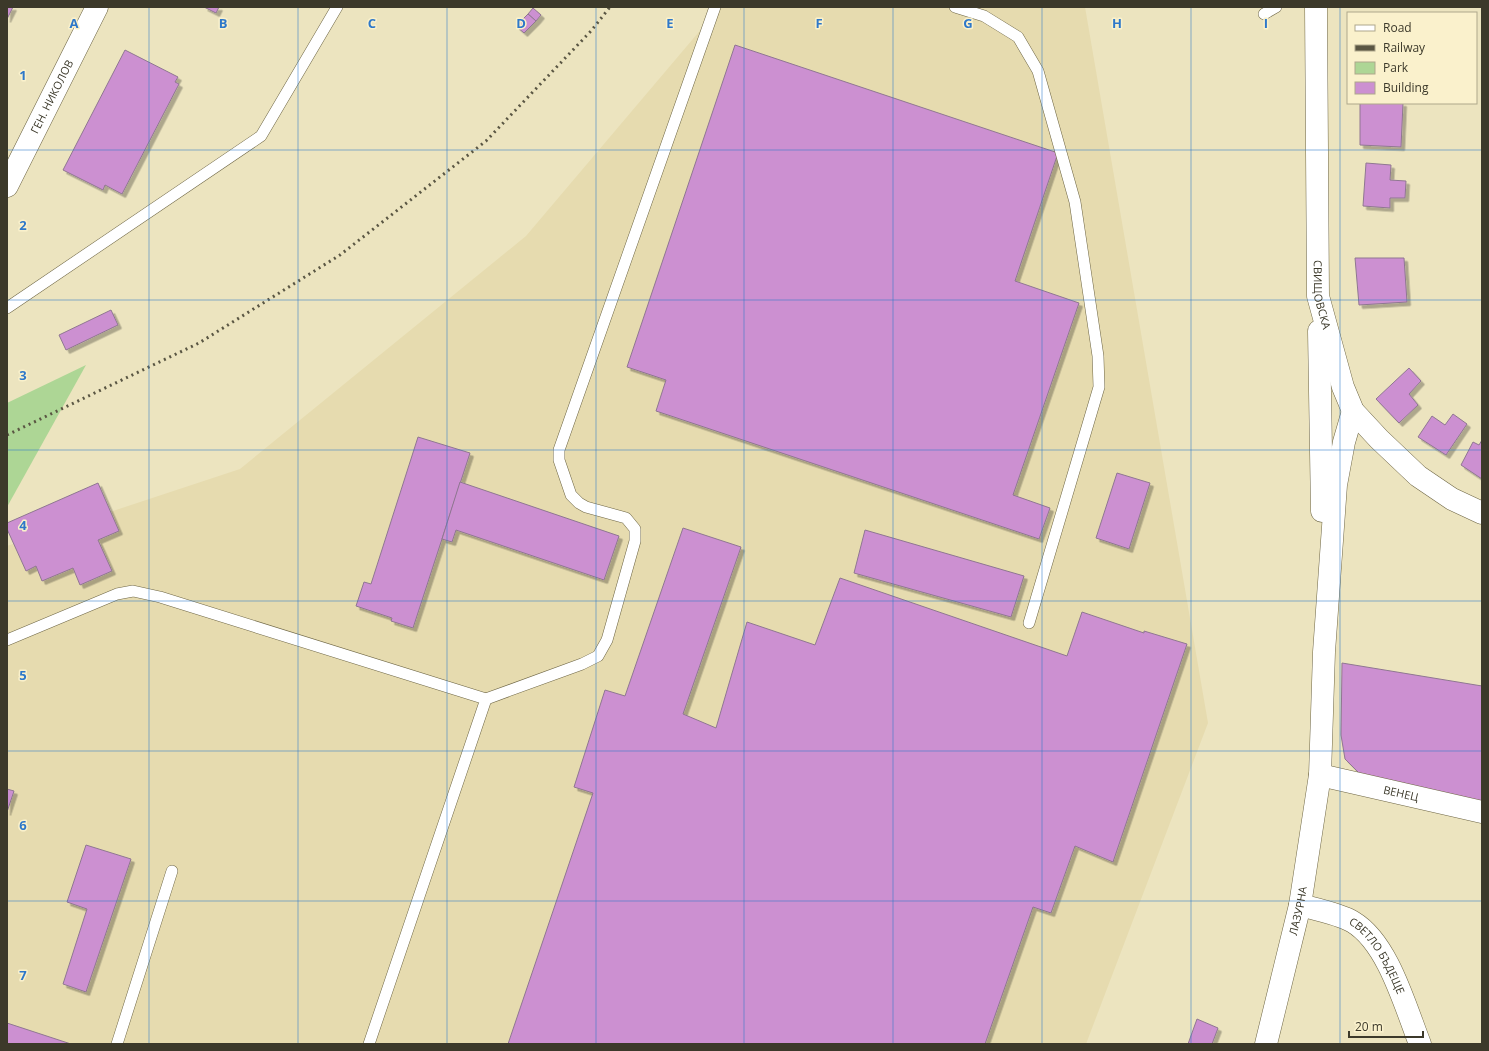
<svg xmlns="http://www.w3.org/2000/svg" width="1489" height="1051" viewBox="0 0 1489 1051" font-family="'Open Sans',sans-serif">
<style>
.built{fill:#e6dbaf}
.green{fill:#add695}
.building{fill:#cc90d1;stroke:#8f7791;filter:url(#shadow)}
.lines{fill:none;stroke-linecap:round;stroke-linejoin:round}
.lane-casing{stroke:#6e6645;stroke-width:12}
.street-casing{stroke:#6e6645;stroke-width:23}
.secondary-casing{stroke:#6e6645;stroke-width:23}
.lane{stroke:#fff;stroke-width:11}
.street{stroke:#fff;stroke-width:22}
.secondary{stroke:#fff;stroke-width:22}
.rail{stroke:#5a5643;stroke-width:3;stroke-dasharray:2 4;stroke-linecap:butt}
.grid{fill:none;stroke:#2e78c9;stroke-width:1;stroke-opacity:0.55}
.labels{text-anchor:middle;stroke-width:3;stroke-linejoin:round;paint-order:stroke}
.street-label{font-size:11px;fill:#3c392a;stroke:#faf1cc}
.grid-label{font-size:13px;text-anchor:middle;font-weight:bold;fill:#2e78c9;stroke:#faf1cc;stroke-width:3;stroke-linejoin:round;paint-order:stroke}
</style>
<defs>
<filter id="shadow"><feDropShadow dx="3.5" dy="3.5" stdDeviation="0" flood-color="#0004"/></filter>
</defs>
<rect width="100%" height="100%" fill="#ece4bf"/>
<polygon class="built" points="720,7 1085,7 1208,723 1086,1044 7,1044 7,546 240,469 526,236"/>
<polygon class="green" points="86,365 7,507 7,403"/>
<g class="building">
<polygon points="7,7 13,7 7,19"/>
<polygon points="204,7 219,7 216,13"/>
<polygon points="533,8 541,15 536,21 528,14"/>
<polygon points="528,14 536,21 524,33 516,26"/>
<polygon points="735,45 1058,153 1015,281 1079,303 1013,495 1050,508 1039,539 656,411 666,380 627,367"/>
<polygon points="125,50 178,77 175,82 179,84 122,194 105,185 103,190 63,170"/>
<polygon points="1360,103 1403,103 1401,147 1360,145"/>
<polygon points="1366,163 1391,165 1390,180 1406,181 1405,198 1390,198 1390,208 1363,206"/>
<polygon points="1355,258 1404,258 1407,302 1359,305"/>
<polygon points="111,310 118,325 66,350 59,335"/>
<polygon points="1409,368 1421,381 1409,394 1418,405 1399,423 1376,399"/>
<polygon points="1453,414 1467,424 1446,455 1418,437 1432,416 1445,425"/>
<polygon points="418,437 470,453 413,628 391,621 392,618 356,606 364,582 371,584"/>
<polygon points="1482,440 1482,479 1461,465 1473,442 1479,445"/>
<polygon points="1117,473 1150,483 1129,549 1096,538"/>
<polygon points="460,482 619,536 604,580 456,530 452,542 442,539"/>
<polygon points="98,483 119,531 98,540 112,571 80,585 73,568 42,581 36,566 26,571 7,529 7,523"/>
<polygon points="683,528 741,547 683,714 716,728 747,622 815,645 840,578 1067,656 1082,612 1144,633 1144,631 1187,644 1113,862 1075,846 1051,913 1033,907 985,1044 508,1044 593,793 574,787 605,690 625,696"/>
<polygon points="865,530 1024,576 1011,617 854,573"/>
<polygon points="1342,663 1482,686 1482,806 1359,773 1345,759 1341,735"/>
<polygon points="7,789 14,791 7,812"/>
<polygon points="86,845 131,859 86,992 63,984 87,909 67,902"/>
<polygon points="1197,1019 1218,1028 1212,1044 1188,1044"/>
<polygon points="7,1023 71,1044 7,1044"/>
</g>
<g class="lines">
<defs>
<g id="lane">
<polyline points="955,7 984,16 1018,37 1038,71 1075,202 1098,356 1099,387 1029,623"/>
<polyline points="1264,14 1276,7"/>
<polyline points="7,308 261,136 337,7"/>
<polyline points="7,640 117,594 133,591 160,597 486,699 369,1044"/>
<polyline points="486,699 582,664 598,656 607,640 635,541 635,529 626,518 586,507 579,503 571,495 559,460 559,450 715,7"/>
<polyline points="117,1044 172,871"/>
</g>
<g id="street">
<path id="s1" d="M7,186L97,7"/>
<path id="s2" d="M1320,775L1482,812"/>
<path id="s3" d="M1300,905C1315,909 1340,914 1353,922C1388,943 1405,1006 1420,1044"/>
</g>
<g id="secondary">
<path id="s4" d="M1316,7L1318,296L1343,387L1353,411L1379,439L1418,476L1452,499L1482,513"/>
<polyline points="1319,331 1322,511"/>
<path id="s5" d="M1266,1044L1300,905L1320,775L1324,652L1336,485L1344,442L1353,411"/>
</g>
</defs>
<use href="#lane" class="lane-casing"/>
<use href="#street" class="street-casing"/>
<use href="#secondary" class="secondary-casing"/>
<use href="#lane" class="lane"/>
<use href="#street" class="street"/>
<use href="#secondary" class="secondary"/>
<polyline class="rail" points="7,435 199,343 340,255 486,141 591,31 610,7"/>
</g>
<path class="grid" d="M149,7V1044M298,7V1044M447,7V1044M596,7V1044M744,7V1044M893,7V1044M1042,7V1044M1191,7V1044M1340,7V1044M7,150H1482M7,300H1482M7,450H1482M7,601H1482M7,751H1482M7,901H1482"/>
<g class="labels">
<g class="street-label">
<text dy="4" stroke="none"><textPath href="#s1" startOffset="100">ГЕН. НИКОЛОВ</textPath></text>
<text dy="4" stroke="none"><textPath href="#s4" startOffset="288">СВИЩОВСКА</textPath></text>
<text dy="4" stroke="none"><textPath href="#s2" startOffset="83">ВЕНЕЦ</textPath></text>
<text dy="4" stroke="none"><textPath href="#s5" startOffset="137">ЛАЗУРНА</textPath></text>
<text dy="4" stroke="none"><textPath href="#s3" startOffset="98">СВЕТЛО БЪДЕЩЕ</textPath></text>
</g>
</g>
<g class="grid-label">
<text x="74" y="28">A</text>
<text x="223" y="28">B</text>
<text x="372" y="28">C</text>
<text x="521" y="28">D</text>
<text x="670" y="28">E</text>
<text x="819" y="28">F</text>
<text x="968" y="28">G</text>
<text x="1117" y="28">H</text>
<text x="1266" y="28">I</text>
<text x="23" y="80">1</text>
<text x="23" y="230">2</text>
<text x="23" y="380">3</text>
<text x="23" y="530">4</text>
<text x="23" y="680">5</text>
<text x="23" y="830">6</text>
<text x="23" y="980">7</text>
</g>
<rect width="1489" height="1051" fill="none" stroke="#3c392a" stroke-width="16"/>
<rect x="1347" y="12" width="130" height="92" fill="#faf1cc" stroke="#aea78b"/>
<rect x="1355" y="25" width="20" height="6" fill="#ffffff" stroke="#aea78b"/>
<text x="1383" y="32" font-size="12" fill="#3c392a">Road</text>
<rect x="1355" y="45" width="20" height="6" fill="#5a5643" stroke="#aea78b"/>
<text x="1383" y="52" font-size="12" fill="#3c392a">Railway</text>
<rect x="1355" y="62" width="20" height="12" fill="#add695" stroke="#aea78b"/>
<text x="1383" y="72" font-size="12" fill="#3c392a">Park</text>
<rect x="1355" y="82" width="20" height="12" fill="#cc90d1" stroke="#aea78b"/>
<text x="1383" y="92" font-size="12" fill="#3c392a">Building</text>
<path d="M1349 1031v6h74v-6" fill="none" stroke="#3c392a" stroke-width="2"/>
<text x="1355" y="1031" font-size="12" fill="#3c392a" stroke="#faf1cc" stroke-width="3" paint-order="stroke">20 m</text>
</svg>
